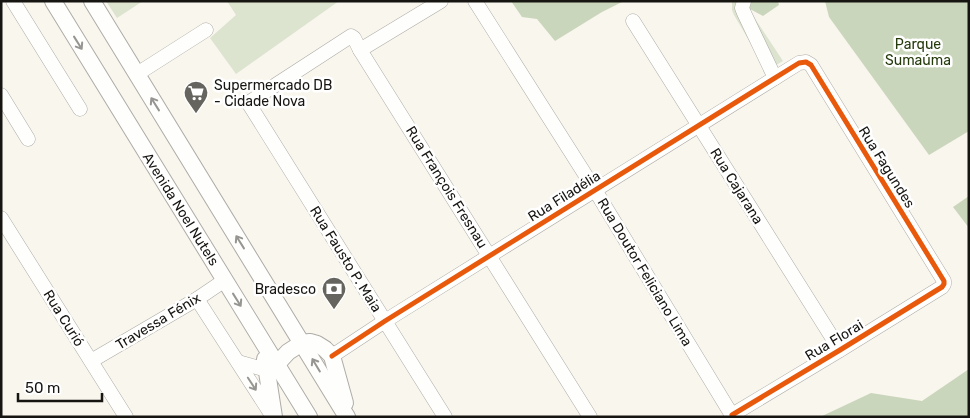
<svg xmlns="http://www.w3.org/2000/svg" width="970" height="418" viewBox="0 0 970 418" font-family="Rubik,sans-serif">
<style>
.green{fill:#dce4cf}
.forest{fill:#cad6bb}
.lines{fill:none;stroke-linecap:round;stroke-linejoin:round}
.minor-casing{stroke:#afaca7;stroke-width:15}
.major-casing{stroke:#afaca7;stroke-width:18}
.minor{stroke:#fefefc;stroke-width:14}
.major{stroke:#fefefc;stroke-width:16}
.cycleway-casing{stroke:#fff;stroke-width:8}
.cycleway{stroke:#e8590c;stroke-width:5}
.oneway{stroke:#969592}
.labels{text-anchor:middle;stroke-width:5;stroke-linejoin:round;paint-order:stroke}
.park-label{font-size:14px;fill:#243a0b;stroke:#fff}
.poi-label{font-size:14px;fill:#171511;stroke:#fff;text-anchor:start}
.street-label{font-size:14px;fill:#171511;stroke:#fff}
</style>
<rect width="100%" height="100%" fill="#f9f6ee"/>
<g class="green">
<polygon points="106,1 143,1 117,18"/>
<polygon points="227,1 339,1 236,74 210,38 236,15"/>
<polygon points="732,1 748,8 783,61 766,71 761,61 734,15 732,10"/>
</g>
<g class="forest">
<polygon points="511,1 624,1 602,12 555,41 537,19 522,17"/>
<polygon points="735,1 778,1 779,5 763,16"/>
<polygon points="825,1 969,1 969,131 929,155 829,17"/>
<polygon points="969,196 969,228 953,207"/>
<polygon points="969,369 969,417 820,417 871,393 922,401"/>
</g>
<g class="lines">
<defs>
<g id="minor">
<polyline points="13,1 80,109"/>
<polyline points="475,1 595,190 733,417"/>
<polyline points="744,1 742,8 744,13 775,78"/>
<polyline points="633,21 840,350"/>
<polyline points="360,50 441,1"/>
<polyline points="137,74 206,30"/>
<polyline points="1,95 28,139"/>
<polyline points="1,218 126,417"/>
<polyline points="197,299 273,417"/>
<polyline points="332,356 385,321 799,63 806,62 811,65 944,281 944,284 942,287 840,350 732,415"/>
<polyline points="91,361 197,299 225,280"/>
<polyline points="238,362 267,370"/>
<polyline points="445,417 249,104 251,101 351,36 354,38 360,50 590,417"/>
</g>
<g id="major">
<polyline points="53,1 309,417"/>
<polyline points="92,1 347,417"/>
<polyline points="265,359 274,417"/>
<polyline points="267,370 277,364 288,352 302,343 310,342 317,344 325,349 332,356 345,403"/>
</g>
</defs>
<use href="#minor" class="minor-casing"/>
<use href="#major" class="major-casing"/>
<use href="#minor" class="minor"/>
<use href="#major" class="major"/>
<defs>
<polyline id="cycleway" points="332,356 385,321 799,63 806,62 811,65 944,281 944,284 942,287 840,350 732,415"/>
</defs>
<use href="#cycleway" class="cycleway-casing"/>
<use href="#cycleway" class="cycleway"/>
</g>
<defs><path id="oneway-shaft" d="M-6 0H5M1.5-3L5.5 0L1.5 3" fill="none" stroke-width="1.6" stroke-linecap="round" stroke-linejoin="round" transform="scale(1.25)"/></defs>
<g class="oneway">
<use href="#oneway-shaft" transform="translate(78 43) rotate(58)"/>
<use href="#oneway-shaft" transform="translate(155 104) rotate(-122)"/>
<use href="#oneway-shaft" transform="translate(240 242) rotate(-122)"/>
<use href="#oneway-shaft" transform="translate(237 300) rotate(58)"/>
<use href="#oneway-shaft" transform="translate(316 365) rotate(-121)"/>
<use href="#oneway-shaft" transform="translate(252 384) rotate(57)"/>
</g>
<defs>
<symbol id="supermarket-pin" viewBox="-11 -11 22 30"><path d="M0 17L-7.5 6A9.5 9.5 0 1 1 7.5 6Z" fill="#66645e" stroke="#fff"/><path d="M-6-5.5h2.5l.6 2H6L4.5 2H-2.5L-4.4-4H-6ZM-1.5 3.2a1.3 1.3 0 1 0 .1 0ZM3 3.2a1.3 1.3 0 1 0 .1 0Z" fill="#fff"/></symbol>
<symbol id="bank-pin" viewBox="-11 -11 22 30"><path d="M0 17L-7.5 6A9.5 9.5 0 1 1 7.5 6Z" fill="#66645e" stroke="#fff"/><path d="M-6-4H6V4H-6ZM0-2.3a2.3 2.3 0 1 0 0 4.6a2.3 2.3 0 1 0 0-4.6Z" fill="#fff"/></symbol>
</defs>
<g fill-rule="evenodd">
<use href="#supermarket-pin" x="182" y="79" width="28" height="38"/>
<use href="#bank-pin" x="320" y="275" width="28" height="38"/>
</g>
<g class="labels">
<g class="park-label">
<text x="918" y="49">Parque<tspan x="918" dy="16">Sumaúma</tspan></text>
</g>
<g class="poi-label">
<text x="214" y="90">Supermercado DB<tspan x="214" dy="16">- Cidade Nova</tspan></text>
<text x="316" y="294" text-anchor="end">Bradesco</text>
</g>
<g class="street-label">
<text transform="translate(887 167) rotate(58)" y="5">Rua Fagundes</text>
<text transform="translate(737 186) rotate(58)" y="5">Rua Cajarana</text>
<text transform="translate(447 187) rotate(58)" y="5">Rua François Fresnau</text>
<text transform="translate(564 196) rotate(-32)" y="5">Rua Filadélia</text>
<text transform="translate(181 209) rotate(58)" y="5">Avenida Noel Nutels</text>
<text transform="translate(346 259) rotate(58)" y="5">Rua Fausto P. Maia</text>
<text transform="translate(645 272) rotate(59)" y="5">Rua Doutor Feliciano Lima</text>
<text transform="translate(64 318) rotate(58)" y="5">Rua Curió</text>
<text transform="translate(158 321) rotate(-31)" y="5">Travessa Fénix</text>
<text transform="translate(834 340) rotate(-31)" y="5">Rua Florai</text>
</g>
</g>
<rect width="970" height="418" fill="none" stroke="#171511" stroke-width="5"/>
<path d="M18 393v8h84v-8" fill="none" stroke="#171511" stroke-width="2.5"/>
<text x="25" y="393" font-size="15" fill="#171511" stroke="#ffffff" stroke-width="4" paint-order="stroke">50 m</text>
</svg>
